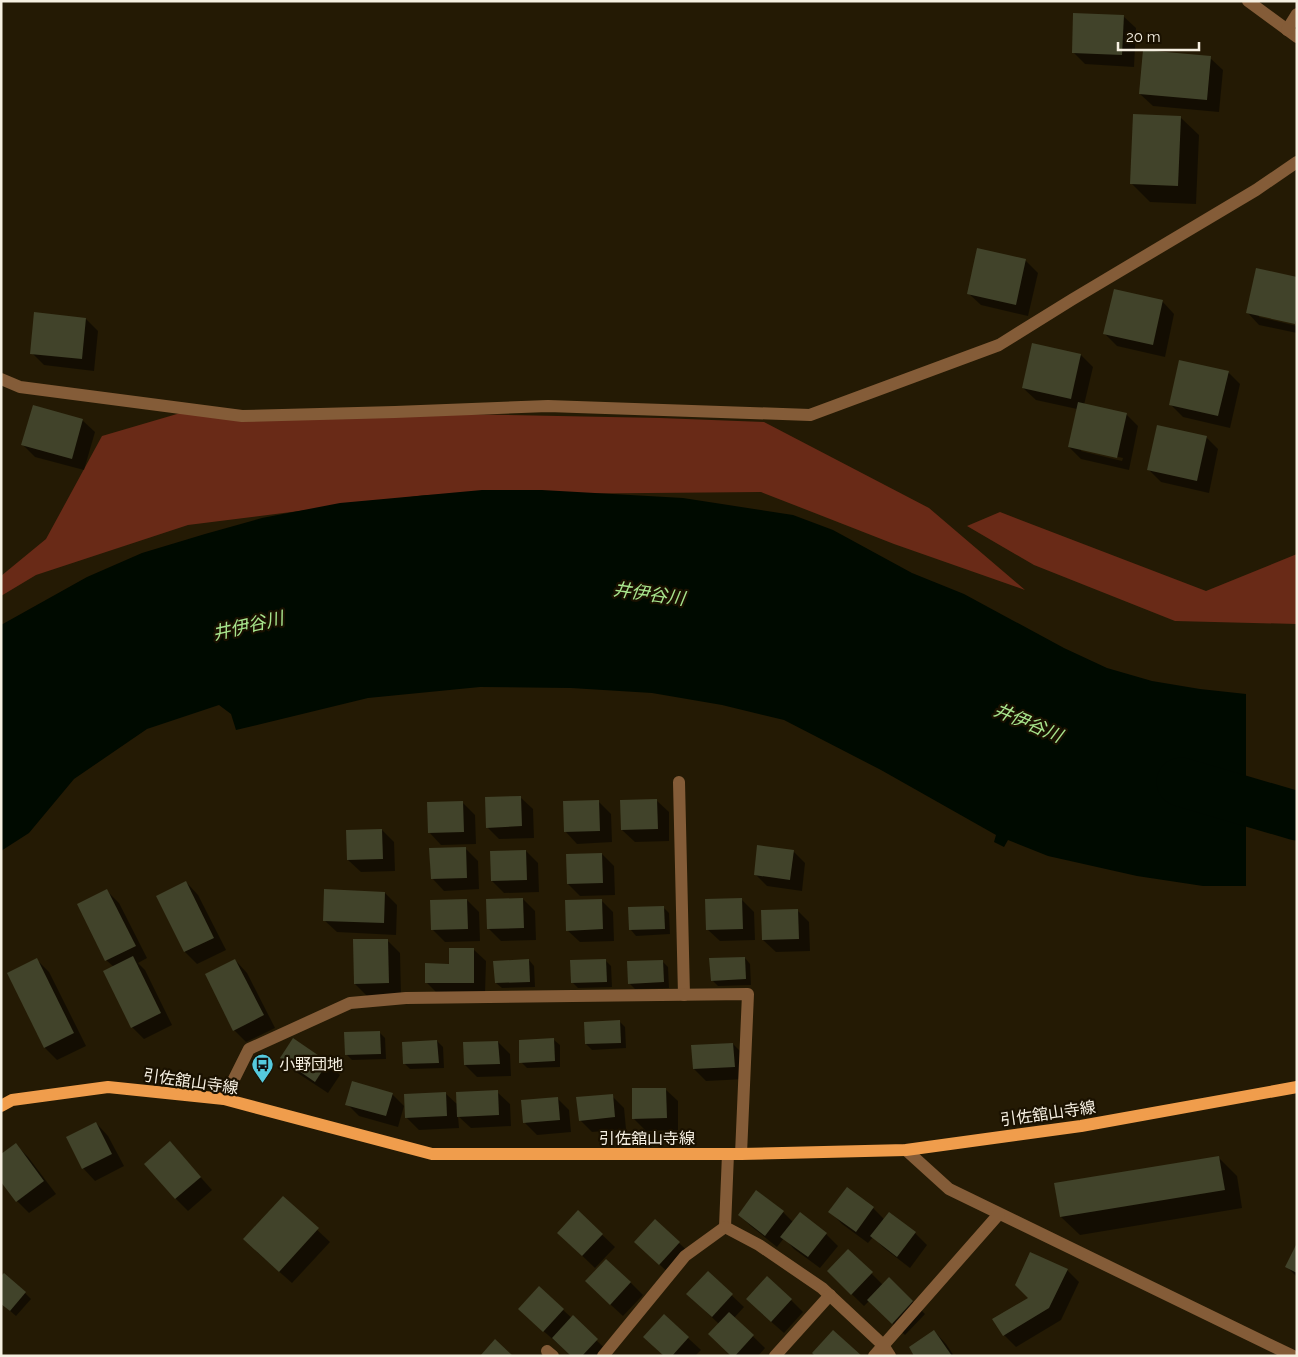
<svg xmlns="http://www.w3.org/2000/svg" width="1298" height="1357" viewBox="0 0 1298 1357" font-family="Raleway,'Noto Sans JP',sans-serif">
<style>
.green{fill:#692a17}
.water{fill:#000a00}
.shadow{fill:#0007;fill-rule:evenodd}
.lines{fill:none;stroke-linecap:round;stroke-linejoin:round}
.river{stroke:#000a00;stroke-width:49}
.building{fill:#41432a}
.minor{stroke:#845c38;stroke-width:12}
.major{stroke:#f09d4c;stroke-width:12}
.labels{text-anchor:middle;stroke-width:4.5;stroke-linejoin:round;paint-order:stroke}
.poi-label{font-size:16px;fill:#f6f0e2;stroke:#1a1100;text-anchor:start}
.street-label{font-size:16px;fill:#f6f0e2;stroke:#1a1100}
.water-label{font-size:18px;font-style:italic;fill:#a8e58d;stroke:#1a1100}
</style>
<rect width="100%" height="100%" fill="#241a04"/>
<g class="green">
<polygon points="194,409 660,418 764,422 929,508 1025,590 894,544 761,492 426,495 188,525 36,575 1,596 1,576 46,539 102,436"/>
<polygon points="1000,512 1206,591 1297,554 1297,624 1175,621 1034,565 967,526"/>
</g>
<polygon class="water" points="482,490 542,490 683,498 793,515 833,530 912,573 964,594 1064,648 1107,668 1152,681 1200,689 1246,694 1246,886 1203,886 1137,876 1048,856 1008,840 1004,847 994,842 996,835 881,770 784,720 722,705 652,693 571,688 480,687 368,698 236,730 231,714 219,705 147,729 74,779 29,833 1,851 1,625 87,577 142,553 205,534 262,518 340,503"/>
<g class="shadow">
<polygon points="1123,16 1136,28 1134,67 1085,64 1073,52"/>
<polygon points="1210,58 1223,70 1219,112 1153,106 1140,94"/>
<polygon points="1180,117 1199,135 1196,204 1150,202 1132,184"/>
<polygon points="978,250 1026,261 1038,273 1028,316 981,305 968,293"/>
<polygon points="1297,278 1297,323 1259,315 1259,317 1297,326 1297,333 1259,325 1247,312"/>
<polygon points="1162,301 1174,314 1165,357 1117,346 1105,334"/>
<polygon points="86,319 98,331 94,371 44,365 32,353"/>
<path d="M1081,355L1093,367L1084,405L1126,414L1138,426L1129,470L1081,459L1069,447L1077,409L1036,400L1023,388ZM1081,449L1123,458L1122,461L1081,451Z"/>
<polygon points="1228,372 1240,384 1230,428 1183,417 1171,405"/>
<polygon points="82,420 95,432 84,470 35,457 23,445"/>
<polygon points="1206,437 1218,449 1209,493 1161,482 1149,470"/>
<polygon points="520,797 533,809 534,838 499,839 487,827"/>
<polygon points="656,800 669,812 669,841 635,842 622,830"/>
<polygon points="598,801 611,814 612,842 577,844 565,831"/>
<polygon points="463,803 475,815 476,844 441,845 429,832"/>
<polygon points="382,830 394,842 395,871 361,872 348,860"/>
<polygon points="465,848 478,861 479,889 444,891 432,878"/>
<polygon points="526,851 538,863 539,892 504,893 492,881"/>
<polygon points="793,851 805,863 802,891 767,886 755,874"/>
<polygon points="602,854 614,866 615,895 580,896 568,884"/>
<polygon points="186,882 198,895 226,950 197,964 185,952 158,896"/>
<polygon points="107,891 119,903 147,958 138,963 145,970 172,1025 144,1039 132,1027 114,967 106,960"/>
<polygon points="385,893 397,905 396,935 337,932 324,920"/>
<polygon points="523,899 535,911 536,940 501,941 489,929"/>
<polygon points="741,899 754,912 755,940 720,941 707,929"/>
<polygon points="467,900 479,912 480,941 445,942 433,930"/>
<polygon points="601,900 613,912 614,941 580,942 567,930"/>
<polygon points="663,907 669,913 670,934 636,936 631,930"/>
<polygon points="797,910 809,922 810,951 776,952 763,940"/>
<polygon points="387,940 400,953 401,995 367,996 355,984"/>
<polygon points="473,949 486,961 485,994 438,994 426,982"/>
<polygon points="745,958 750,964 751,985 718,986 712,980"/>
<polygon points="37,960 49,972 86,1046 57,1060 45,1048 8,973"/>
<polygon points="235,960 247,973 275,1028 246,1042 234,1030"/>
<polygon points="529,960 534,966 535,987 502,988 496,983"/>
<polygon points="605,960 611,966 612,987 578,988 572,982"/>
<polygon points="662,961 668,967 669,988 635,989 629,983"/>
<polygon points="619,1021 625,1027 626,1048 592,1050 586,1044"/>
<polygon points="379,1032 385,1038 386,1059 352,1060 346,1054"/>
<polygon points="554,1040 560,1045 560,1067 527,1068 521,1062"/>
<polygon points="437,1041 443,1047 444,1068 410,1069 404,1063"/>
<polygon points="498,1042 510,1054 511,1076 477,1077 465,1065"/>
<polygon points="733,1044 745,1056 746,1079 706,1081 694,1069"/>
<polygon points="281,1058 327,1063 340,1075 328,1093 293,1070"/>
<polygon points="665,1089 678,1101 678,1130 646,1131 634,1119"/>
<polygon points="497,1092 510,1104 511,1126 471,1128 458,1116 459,1128 419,1130 406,1117 445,1093 458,1105"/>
<polygon points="392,1094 404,1106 398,1127 359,1116 347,1104"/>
<polygon points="612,1096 624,1108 626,1129 592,1132 580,1120"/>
<polygon points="557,1098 569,1110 571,1132 537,1135 525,1123"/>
<polygon points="96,1123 108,1136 124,1166 95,1181 83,1168"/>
<polygon points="170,1143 212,1190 188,1211 175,1198"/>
<polygon points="16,1145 28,1157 56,1194 29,1213 17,1201"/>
<polygon points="1218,1157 1237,1176 1242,1208 1080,1235 1061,1217"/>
<polygon points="847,1189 873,1208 884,1219 889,1213 915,1233 927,1245 910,1268 884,1248 873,1237 868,1243 842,1224 830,1211"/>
<polygon points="283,1198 330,1242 292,1283 257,1252"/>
<polygon points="578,1212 615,1247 595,1268 571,1245"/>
<polygon points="783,1212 793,1222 826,1234 838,1246 820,1268 794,1249 784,1238 777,1247 752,1227 739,1215"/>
<polygon points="655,1221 692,1255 672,1276 648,1254"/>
<polygon points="1297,1246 1297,1277 1287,1267"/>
<polygon points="848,1250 883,1285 889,1279 925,1314 905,1335 869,1301 864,1306 828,1271"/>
<polygon points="1067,1270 1079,1282 1061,1320 1016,1347 1004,1335"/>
<polygon points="708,1273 744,1307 734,1318 765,1348 758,1356 732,1356 719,1324 700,1306"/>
<polygon points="630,1282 643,1295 623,1316 599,1294"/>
<polygon points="539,1288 609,1352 605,1356 572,1356 532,1321"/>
<polygon points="25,1293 31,1299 16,1316 1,1303"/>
<polygon points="791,1300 803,1312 784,1333 759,1311"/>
<polygon points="664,1316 701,1350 695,1356 664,1356"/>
<polygon points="934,1331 946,1344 954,1356 916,1356"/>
</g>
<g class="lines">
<polyline class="river" points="1181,782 1297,816"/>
</g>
<g class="building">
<polygon points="1073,13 1124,15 1122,55 1072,53"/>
<polygon points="1143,50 1211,56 1207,100 1139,94"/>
<polygon points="1133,114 1181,116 1178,186 1130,184"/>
<polygon points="977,248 1026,259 1016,305 967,294"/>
<polygon points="1256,268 1297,277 1297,315 1295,324 1246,313"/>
<polygon points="1114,289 1163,300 1153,345 1103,334"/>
<polygon points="34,312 86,318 82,359 30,354"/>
<polygon points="1032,343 1081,354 1071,399 1022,388"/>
<polygon points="1179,360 1229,371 1218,416 1169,405"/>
<polygon points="1078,402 1127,413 1117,458 1068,447"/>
<polygon points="33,405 83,419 72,459 21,445"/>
<polygon points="1157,425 1207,436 1197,481 1147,470"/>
<polygon points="521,796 522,826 486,828 485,797"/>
<polygon points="657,799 658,829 621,830 620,800"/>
<polygon points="599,800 600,831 564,832 563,801"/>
<polygon points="463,801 464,832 428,833 427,802"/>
<polygon points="382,829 383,859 347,860 346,830"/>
<polygon points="757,845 794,850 790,880 754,875"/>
<polygon points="466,847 467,878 431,879 429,848"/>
<polygon points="526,850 527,880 491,881 490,851"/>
<polygon points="602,853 603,883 567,884 566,854"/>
<polygon points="186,881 214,938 184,952 156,896"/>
<polygon points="107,889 136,946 105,961 77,904"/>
<polygon points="324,889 385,892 384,923 323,921"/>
<polygon points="523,898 524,928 487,929 486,899"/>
<polygon points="742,898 743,929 706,930 705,899"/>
<polygon points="467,899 468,929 431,930 430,900"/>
<polygon points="602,899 603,929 566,931 565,900"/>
<polygon points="664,906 665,929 629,930 628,907"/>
<polygon points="798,909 799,939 762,940 761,910"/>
<polygon points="353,939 388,939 389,983 354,984"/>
<polygon points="449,948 474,948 474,983 425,983 425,963 449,964"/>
<polygon points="133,956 161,1013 131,1028 103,971"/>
<polygon points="745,957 746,979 711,981 709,958"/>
<polygon points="37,958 74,1033 44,1048 7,973"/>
<polygon points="235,959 264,1015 233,1031 205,974"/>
<polygon points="529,959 530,982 495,983 493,961"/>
<polygon points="606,959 607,982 571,983 570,960"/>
<polygon points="663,960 664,982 628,984 627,961"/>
<polygon points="620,1020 621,1043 585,1044 584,1022"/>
<polygon points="380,1031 381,1054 345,1055 344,1032"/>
<polygon points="293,1038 328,1062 315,1082 280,1058"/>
<polygon points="554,1038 555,1061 519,1063 519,1040"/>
<polygon points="437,1040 439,1063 403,1064 402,1042"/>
<polygon points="498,1041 500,1064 464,1065 463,1042"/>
<polygon points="733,1043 735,1067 693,1069 691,1045"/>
<polygon points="352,1081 393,1093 386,1116 345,1105"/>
<polygon points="632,1088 666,1088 667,1118 632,1119"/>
<polygon points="498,1090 499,1115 457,1117 456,1092"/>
<polygon points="446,1092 447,1116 405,1118 404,1094"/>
<polygon points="613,1094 615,1117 579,1121 576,1097"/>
<polygon points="558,1097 560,1120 523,1123 521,1100"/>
<polygon points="96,1122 112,1154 82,1169 66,1137"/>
<polygon points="170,1141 201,1177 175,1199 144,1164"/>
<polygon points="16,1143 44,1181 16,1202 1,1182 1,1154"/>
<polygon points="1219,1156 1225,1190 1060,1217 1054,1183"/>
<polygon points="847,1187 874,1207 856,1232 828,1212"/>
<polygon points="756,1190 784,1211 765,1236 738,1215"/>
<polygon points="283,1196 319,1228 279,1272 243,1239"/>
<polygon points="578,1210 603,1234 582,1256 557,1233"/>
<polygon points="800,1212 827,1233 808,1257 780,1237"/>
<polygon points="889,1212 916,1232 897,1257 870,1236"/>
<polygon points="655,1219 680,1242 659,1265 634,1242"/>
<polygon points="1297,1243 1297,1273 1285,1267"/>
<polygon points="848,1249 873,1272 851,1295 827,1271"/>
<polygon points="1030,1252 1068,1269 1049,1308 1003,1336 992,1319 1028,1298 1015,1285"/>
<polygon points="606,1259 631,1282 610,1305 585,1281"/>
<polygon points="708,1271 733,1294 712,1317 686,1294"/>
<polygon points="4,1273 26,1292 10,1311 1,1304 1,1276"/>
<polygon points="767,1276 792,1299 771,1322 746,1299"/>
<polygon points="889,1277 913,1301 892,1324 867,1300"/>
<polygon points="539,1286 564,1309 543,1332 518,1309"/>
<polygon points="729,1312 754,1335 735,1356 731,1356 708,1334"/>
<polygon points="664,1314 689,1337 672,1356 664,1356 643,1337"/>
<polygon points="573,1315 598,1339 582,1356 571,1356 552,1338"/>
<polygon points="833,1330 862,1356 815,1356 812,1353"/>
<polygon points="934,1330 952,1356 914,1356 909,1347"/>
<polygon points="495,1339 513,1356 480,1356"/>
</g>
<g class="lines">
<g class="minor">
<polyline points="1248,1 1297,37"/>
<polyline points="1287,30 1297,14"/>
<polyline points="1,379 20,387 242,416 395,412 548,406 810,415 999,345 1073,299 1256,190 1297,162"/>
<polyline points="679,782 684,995"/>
<polyline points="224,1099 249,1049 350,1003 406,998 748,994 741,1154"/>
<polyline points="906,1150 949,1189 1293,1356"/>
<polyline points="728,1154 725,1227 759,1245 822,1288 883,1345 890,1356"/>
<polyline points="547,1351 553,1356"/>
<polyline points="603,1356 685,1256 725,1227"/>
<polyline points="775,1356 830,1295"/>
<polyline points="874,1356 999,1214"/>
</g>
<polyline class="major" points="1,1106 12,1100 108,1087 224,1099 432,1154 741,1154 906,1150 1081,1126 1297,1087"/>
</g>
<defs>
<symbol id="bus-pin" viewBox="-11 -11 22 30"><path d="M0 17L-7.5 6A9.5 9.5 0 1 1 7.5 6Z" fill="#55cade" stroke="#1a1100"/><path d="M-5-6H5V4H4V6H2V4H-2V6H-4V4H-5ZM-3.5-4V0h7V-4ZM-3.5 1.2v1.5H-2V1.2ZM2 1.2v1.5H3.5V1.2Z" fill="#111"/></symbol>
</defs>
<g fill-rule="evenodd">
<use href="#bus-pin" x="250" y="1052" width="25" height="34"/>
</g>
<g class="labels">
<g class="poi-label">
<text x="279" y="1070">小野団地</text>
</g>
<g class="street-label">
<text transform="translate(191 1081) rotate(8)" y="6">引佐舘山寺線</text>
<text transform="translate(1048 1113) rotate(-8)" y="6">引佐舘山寺線</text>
<text x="647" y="1144">引佐舘山寺線</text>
</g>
<g class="water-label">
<text transform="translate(649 594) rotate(8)" y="6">井伊谷川</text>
<text transform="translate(248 626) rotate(-13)" y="6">井伊谷川</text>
<text transform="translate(1028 723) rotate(23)" y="6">井伊谷川</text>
</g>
</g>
<rect width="1298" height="1357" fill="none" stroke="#f6f0e2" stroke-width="5"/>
<path d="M1118 42v8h81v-8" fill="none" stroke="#f6f0e2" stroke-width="2.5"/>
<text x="1126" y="42" font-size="15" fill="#f6f0e2" stroke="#1a1100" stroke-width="4" paint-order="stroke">20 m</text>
</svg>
